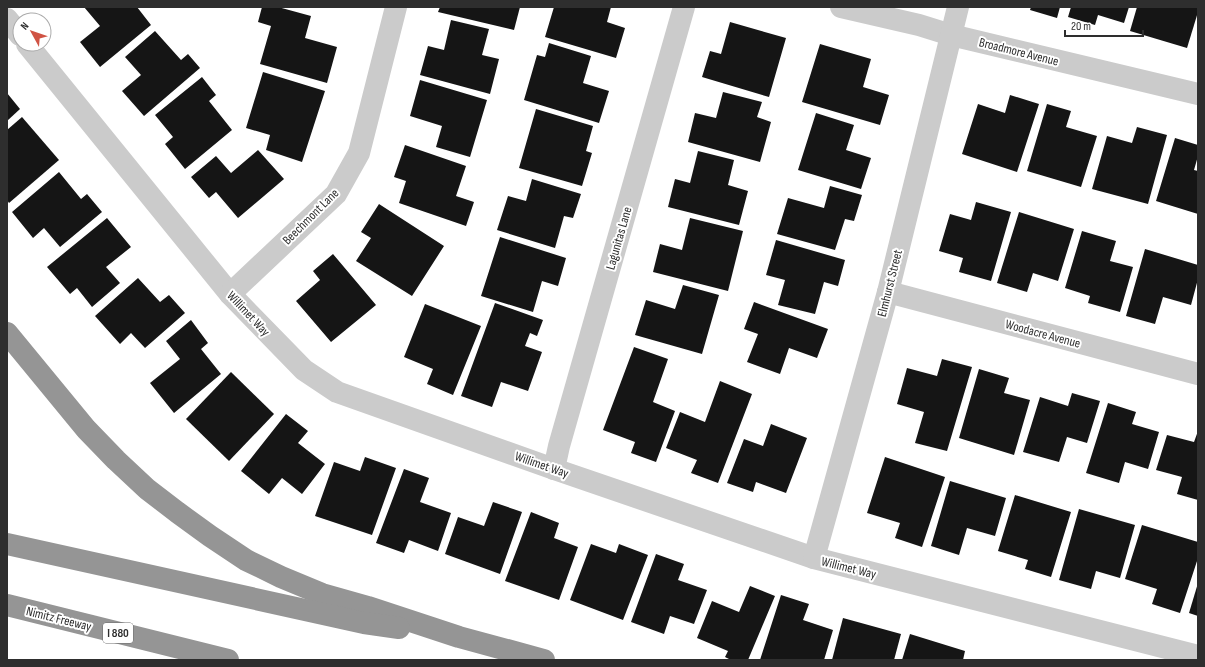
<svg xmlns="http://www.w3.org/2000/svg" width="1205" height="667" viewBox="0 0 1205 667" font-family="'Sofia Sans Condensed',sans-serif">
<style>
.building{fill:#151515}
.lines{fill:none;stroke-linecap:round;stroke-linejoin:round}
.minor{stroke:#cbcbcb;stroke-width:22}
.motorway{stroke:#959595;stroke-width:22}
.labels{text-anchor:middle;stroke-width:4;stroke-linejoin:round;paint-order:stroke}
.shield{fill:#fff;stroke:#6d6d6d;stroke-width:1}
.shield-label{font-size:12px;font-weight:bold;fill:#2e2e2e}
.street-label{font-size:13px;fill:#2e2e2e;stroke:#fff}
</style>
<rect width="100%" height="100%" fill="#fff"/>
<g class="building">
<polygon points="84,7 137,7 151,25 100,67 80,42 100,26"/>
<polygon points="262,7 278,7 311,16 305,38 337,47 327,83 260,64 271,26 258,22"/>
<polygon points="440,7 520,7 514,30 438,12"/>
<polygon points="554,7 611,7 607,22 625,28 616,58 545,37"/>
<polygon points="1031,7 1060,7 1057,18 1030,10"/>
<polygon points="1071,7 1129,7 1124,23 1098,15 1095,25 1068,17"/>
<polygon points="1137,7 1198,7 1198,12 1187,48 1130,31"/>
<polygon points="451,20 489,29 482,55 499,59 490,94 420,75 428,46 444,50"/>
<polygon points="730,22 786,38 769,97 702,77 710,51 721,54"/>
<polygon points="155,31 181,60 188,54 200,68 144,116 122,91 141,75 125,57"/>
<polygon points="549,43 591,56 583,83 609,91 599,123 524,100 537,55 545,57"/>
<polygon points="820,44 871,59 863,87 889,95 880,125 802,102"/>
<polygon points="263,72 325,91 302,162 266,150 270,135 246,128"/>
<polygon points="202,77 216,95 209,101 232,130 185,169 165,144 173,137 155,115"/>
<polygon points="420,80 487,100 470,157 436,147 442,126 410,116"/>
<polygon points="723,92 762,102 757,117 771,122 760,162 688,142 695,113 716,118"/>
<polygon points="7,93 20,109 7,121"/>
<polygon points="1010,95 1039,104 1017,172 962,154 978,104 1005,113"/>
<polygon points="1047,104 1071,111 1066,127 1097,136 1081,187 1027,171"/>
<polygon points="536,109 593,126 586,151 592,153 582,186 519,168"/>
<polygon points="816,113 854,125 846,150 871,158 861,189 798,170"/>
<polygon points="22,117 59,160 9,203 7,200 7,130"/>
<polygon points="1137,127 1167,135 1148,204 1092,189 1107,136 1132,143"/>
<polygon points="1175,138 1198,145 1198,156 1194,170 1198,171 1198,214 1156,201"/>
<polygon points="405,145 466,166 456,196 474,202 466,226 399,203 406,181 394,177"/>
<polygon points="258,150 284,179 238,218 216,192 209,198 191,177 216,156 231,173"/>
<polygon points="698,151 734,160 728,185 748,191 739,225 668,207 675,179 690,183"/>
<polygon points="59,172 81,199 87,194 102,212 60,247 44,228 33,238 12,212"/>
<polygon points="532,179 581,194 573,218 564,216 555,248 497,230 508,196 526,201"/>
<polygon points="830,186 862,195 854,221 845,219 835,250 777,234 788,198 824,208"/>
<polygon points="976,202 1011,212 991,281 959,272 963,258 939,251 950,214 971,220"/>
<polygon points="379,204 444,246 412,296 356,261 371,238 361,232"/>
<polygon points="1019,212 1074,229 1058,281 1033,273 1027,292 997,283"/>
<polygon points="107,218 131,247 106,267 120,283 92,307 77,288 70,294 47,267"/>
<polygon points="690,218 743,231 728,291 653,272 660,244 682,250"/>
<polygon points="1082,231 1116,241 1110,261 1133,267 1120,312 1088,303 1090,296 1065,288"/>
<polygon points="500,237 566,258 558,286 542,281 533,312 481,296"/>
<polygon points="776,240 845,260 838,286 824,282 815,314 778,305 785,280 766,275"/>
<polygon points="1145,249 1198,265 1198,279 1191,305 1163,297 1155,324 1126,316"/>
<polygon points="333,254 376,305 331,342 296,301 320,280 313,271"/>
<polygon points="138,278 160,302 169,295 185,313 145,348 131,333 120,344 95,316"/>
<polygon points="683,285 719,295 702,354 635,335 646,300 675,309"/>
<polygon points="754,302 828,329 817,358 789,348 780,374 747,362 758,334 744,329"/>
<polygon points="495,303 543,320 537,336 530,333 525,346 542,352 528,391 501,382 492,407 461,396"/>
<polygon points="425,304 481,326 453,395 427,384 433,369 404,357"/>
<polygon points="191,320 208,343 201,349 221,374 174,413 150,383 180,359 166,341"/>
<polygon points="634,347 668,359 653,402 675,411 656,462 631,453 635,442 603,430"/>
<polygon points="942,359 972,367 947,451 915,443 924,412 897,404 907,368 937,376"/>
<polygon points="979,369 1009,378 1004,393 1030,400 1014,455 959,438"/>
<polygon points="231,372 274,414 229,461 186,419"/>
<polygon points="720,381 752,394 718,483 691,473 697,460 666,448 680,412 705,422"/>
<polygon points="1072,393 1100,401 1087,443 1067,437 1059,462 1023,452 1040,397 1068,406"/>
<polygon points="1108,403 1136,412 1132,424 1159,432 1148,469 1125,462 1119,483 1086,473"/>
<polygon points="286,414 308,431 298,443 325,464 302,494 282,478 269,494 241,471"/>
<polygon points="771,424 807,438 786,493 756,482 753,492 727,483 744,439 763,446"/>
<polygon points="1198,431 1198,500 1177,494 1182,477 1156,470 1167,435 1194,442"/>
<polygon points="365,457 396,468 372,535 315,516 334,462 360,471"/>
<polygon points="885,457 945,477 922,547 895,538 900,523 867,513"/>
<polygon points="404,469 429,478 420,502 451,513 438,551 409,540 404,553 376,543"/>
<polygon points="950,481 1006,498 995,536 967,528 959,555 931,546"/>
<polygon points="1015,495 1071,512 1051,577 1025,569 1028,560 998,551"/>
<polygon points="493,502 522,512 500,574 445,554 458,517 484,526"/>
<polygon points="1079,509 1135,525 1120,578 1096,571 1091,589 1059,580"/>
<polygon points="531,512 559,523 554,538 578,547 559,600 505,581"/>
<polygon points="1142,525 1198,542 1198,558 1180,613 1152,604 1157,589 1125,579"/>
<polygon points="591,544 616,553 619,544 648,555 623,620 570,600"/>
<polygon points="656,554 684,564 678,580 707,590 694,624 670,616 664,634 631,622"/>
<polygon points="1198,583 1198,616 1189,613"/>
<polygon points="750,586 775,596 748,660 731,660 725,657 728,651 697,638 712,601 739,612"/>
<polygon points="781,595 809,604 803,620 833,630 824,660 760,660"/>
<polygon points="843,618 901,634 894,660 832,660"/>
<polygon points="910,634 965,651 963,660 902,660"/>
</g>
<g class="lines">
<g class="minor">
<polyline points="841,7 919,25 951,35 1198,94"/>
<polyline points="7,19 20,35"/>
<polyline points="27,44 230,294 304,370 337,392 554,469 814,558 1198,656"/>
<polyline points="888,292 1198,374"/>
<polyline points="230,294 336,194 359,153 396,7"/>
<polyline points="554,469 559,446 684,7"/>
<polyline points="814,558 888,292 958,7"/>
</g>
<g class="motorway">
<polyline points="7,333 86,429 116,460 147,489 177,512 210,536 246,560 281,577 322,594 368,607 459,637 544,660"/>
<polyline points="7,544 364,623 399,628"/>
<polyline points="7,605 228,660"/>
</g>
</g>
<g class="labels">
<rect class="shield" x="103" y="623" width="30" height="20" rx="3"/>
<g class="shield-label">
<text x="118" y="637">I 880</text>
</g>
<g class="street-label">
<text transform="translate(1019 51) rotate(14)" y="5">Broadmore Avenue</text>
<text transform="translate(310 216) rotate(-45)" y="5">Beechmont Lane</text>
<text transform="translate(618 238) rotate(-74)" y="5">Lagunitas Lane</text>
<text transform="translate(889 283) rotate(-76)" y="5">Elmhurst Street</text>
<text transform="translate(249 313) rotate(47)" y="5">Willimet Way</text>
<text transform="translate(1043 333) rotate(15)" y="5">Woodacre Avenue</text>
<text transform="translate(542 464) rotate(19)" y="5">Willimet Way</text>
<text transform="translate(849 567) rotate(14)" y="5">Willimet Way</text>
<text transform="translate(59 618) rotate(14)" y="5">Nimitz Freeway</text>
</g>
</g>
<rect width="1205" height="667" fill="none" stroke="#2e2e2e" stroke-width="16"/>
<g transform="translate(32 32) rotate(310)"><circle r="19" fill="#ffffff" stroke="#ababab"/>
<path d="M0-3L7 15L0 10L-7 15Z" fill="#d05344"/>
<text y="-6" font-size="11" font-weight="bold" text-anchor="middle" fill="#2e2e2e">N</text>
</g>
<path d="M1065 30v6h78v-6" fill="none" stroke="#2e2e2e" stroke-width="2"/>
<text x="1071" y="30" font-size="12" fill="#2e2e2e" stroke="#ffffff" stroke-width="3" paint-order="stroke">20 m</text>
</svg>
